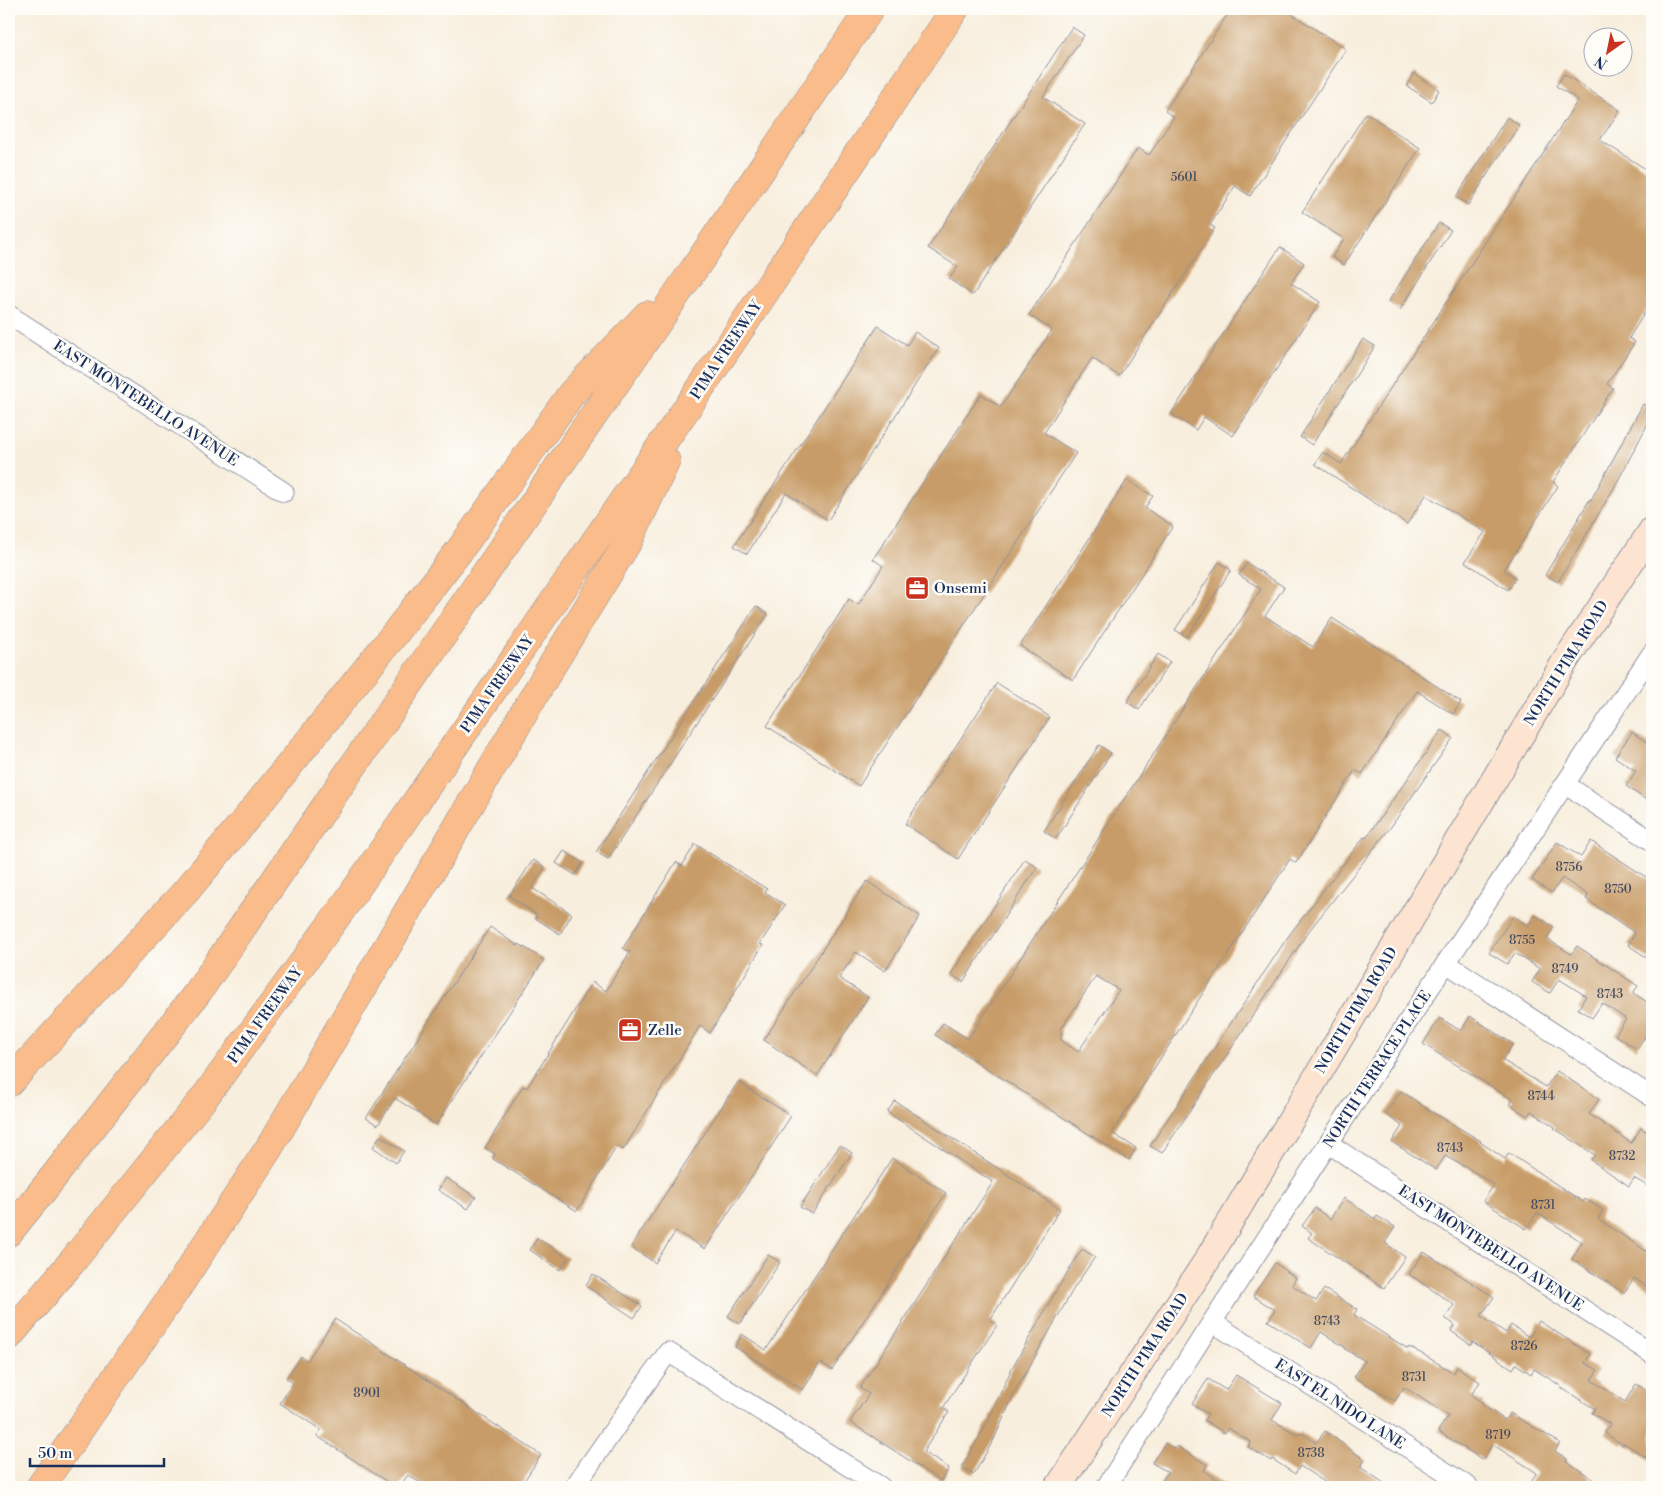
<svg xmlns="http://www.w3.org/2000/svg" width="1661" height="1496" viewBox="0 0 1661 1496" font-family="'Libre Bodoni',serif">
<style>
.building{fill:#c89c68;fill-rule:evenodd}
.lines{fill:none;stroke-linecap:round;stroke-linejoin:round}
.street-casing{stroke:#8a8e9e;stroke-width:21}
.secondary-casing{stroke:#8a8e9e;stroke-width:28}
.highway-casing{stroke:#8a8e9e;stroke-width:29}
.street{stroke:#fff;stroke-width:19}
.secondary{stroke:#fde4d0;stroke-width:26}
.highway{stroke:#f9bc8a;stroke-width:28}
.labels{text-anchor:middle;stroke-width:5;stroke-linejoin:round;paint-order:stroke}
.number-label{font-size:12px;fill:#464a60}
.street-label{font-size:15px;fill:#1b2f5e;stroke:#fdfcf7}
.poi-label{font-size:15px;fill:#1b2f5e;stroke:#fdfcf7;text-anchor:start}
</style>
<rect width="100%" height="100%" fill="#fdfcf7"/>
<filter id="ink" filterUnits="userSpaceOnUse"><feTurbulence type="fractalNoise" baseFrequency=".02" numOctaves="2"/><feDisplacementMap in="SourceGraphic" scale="10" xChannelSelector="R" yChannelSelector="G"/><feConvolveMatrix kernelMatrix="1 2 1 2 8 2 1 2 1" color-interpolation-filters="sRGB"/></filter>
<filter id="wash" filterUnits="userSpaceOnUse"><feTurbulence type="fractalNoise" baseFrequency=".0096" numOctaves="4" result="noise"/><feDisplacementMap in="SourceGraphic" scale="20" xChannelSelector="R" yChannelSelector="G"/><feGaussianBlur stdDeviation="1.12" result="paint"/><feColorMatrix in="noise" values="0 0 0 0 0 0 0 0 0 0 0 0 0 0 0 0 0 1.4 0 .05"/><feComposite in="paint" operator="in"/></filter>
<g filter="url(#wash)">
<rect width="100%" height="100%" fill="#f8eedd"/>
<g id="blocks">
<g class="building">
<polygon points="1231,9 1284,9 1346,49 1250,196 1235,186 1210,225 1215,228 1119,376 1092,358 1044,433 1076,453 859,786 767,726 849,599 858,605 883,566 873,559 981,394 1001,407 1052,330 1029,315 1138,148 1149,155 1174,117 1165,111"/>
<polygon points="1072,27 1084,35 1043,97 1085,124 973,295 949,279 958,267 928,248"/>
<polygon points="1414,73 1439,90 1432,102 1407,86"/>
<polygon points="1564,74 1620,110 1600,140 1652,173 1652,301 1629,338 1635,342 1607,384 1613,388 1553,482 1558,486 1504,570 1516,578 1508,590 1465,562 1485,532 1426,495 1407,524 1315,464 1323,452 1341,464 1578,100 1556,86"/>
<polygon points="1366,113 1420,148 1344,265 1332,257 1344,239 1302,212"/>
<polygon points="1507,117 1519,125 1468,205 1456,197"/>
<polygon points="1439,223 1451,230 1400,310 1388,302"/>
<polygon points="1280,247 1304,263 1291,283 1320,302 1233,436 1204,417 1196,430 1171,414"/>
<polygon points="878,326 907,345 915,332 939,348 828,520 786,493 747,554 734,546"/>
<polygon points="1363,339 1375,346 1312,445 1300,437"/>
<polygon points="1643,404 1652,409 1652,416 1614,488 1558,582 1545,575 1590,499 1591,500"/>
<polygon points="1127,480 1153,496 1145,508 1173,526 1073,680 1020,646"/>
<polygon points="1219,562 1231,570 1187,637 1175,630"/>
<path d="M1247,563L1284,587L1265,616L1313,647L1332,618L1461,702L1453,714L1417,691L1362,774L1355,770L1296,863L1290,859L1112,1133L1136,1148L1129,1160L935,1035L943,1023L968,1039L1261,589L1239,575ZM1096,976L1119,990L1078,1052L1061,1040V1029Z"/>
<polygon points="756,606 768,614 608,859 596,852"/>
<polygon points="1158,654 1170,662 1139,710 1127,702"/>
<polygon points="997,683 1050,717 958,859 905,824"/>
<polygon points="1442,730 1453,738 1390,828 1308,932 1162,1153 1150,1146 1287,938 1364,837 1366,838"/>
<polygon points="1632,732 1652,746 1652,804 1626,786 1636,771 1615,757"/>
<polygon points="1099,745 1111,753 1056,839 1044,831"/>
<polygon points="1591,841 1652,881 1652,961 1628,945 1635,933 1586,899 1588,895 1562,878 1552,893 1532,880 1557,842 1581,857"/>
<polygon points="695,844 767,889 765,892 785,905 760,944 763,945 710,1033 700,1026 623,1150 617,1146 577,1211 493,1159 495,1154 485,1148 523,1086 527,1088 592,982 606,991 630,952 623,948 676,862 682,866"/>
<polygon points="564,851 583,863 575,875 556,863"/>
<polygon points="1025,859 1037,867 963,982 951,974"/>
<polygon points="533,860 545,867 532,888 572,914 560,934 535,918 537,915 509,896"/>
<polygon points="867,881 920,916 885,971 856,952 839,978 868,997 817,1076 764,1040"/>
<polygon points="1535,915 1554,927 1547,939 1571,954 1577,946 1638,986 1633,993 1652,1005 1652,1041 1645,1036 1637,1049 1615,1035 1626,1019 1602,1003 1592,1018 1578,1009 1586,996 1559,979 1550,993 1532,982 1540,969 1515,953 1507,964 1489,953 1513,916 1528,926"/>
<polygon points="490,927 518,946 519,944 544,960 436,1125 395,1098 378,1125 366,1118"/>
<polygon points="1470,1016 1513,1044 1502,1060 1546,1087 1557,1071 1599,1099 1589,1114 1631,1143 1641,1128 1652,1135 1652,1189 1634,1178 1629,1186 1591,1160 1595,1155 1554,1128 1555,1127 1531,1111 1527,1116 1510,1104 1513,1100 1423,1044 1440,1018 1461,1031"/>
<polygon points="738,1082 791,1116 705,1249 676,1231 655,1263 631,1247"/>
<polygon points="1401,1091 1432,1112 1481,1141 1480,1142 1505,1159 1509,1153 1583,1202 1585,1199 1603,1210 1598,1219 1652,1255 1652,1290 1634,1278 1624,1293 1572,1259 1582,1242 1537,1213 1526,1229 1483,1201 1494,1185 1465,1166 1465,1167 1445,1156 1436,1170 1392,1142 1402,1126 1385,1114"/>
<polygon points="895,1101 1060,1209 990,1320 997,1325 943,1408 949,1412 923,1452 949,1468 941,1481 850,1422 869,1394 860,1388 993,1182 887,1112"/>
<polygon points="380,1136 404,1151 396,1163 373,1147"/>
<polygon points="840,1145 852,1153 812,1214 800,1207"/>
<polygon points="892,1158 946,1193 832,1370 820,1362 803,1390 735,1347 742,1334 766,1350"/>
<polygon points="446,1178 476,1197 468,1209 438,1190"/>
<polygon points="1344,1198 1375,1219 1377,1216 1395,1227 1385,1243 1405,1257 1384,1288 1308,1238 1312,1233 1302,1226 1315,1208 1330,1219"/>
<polygon points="537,1238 568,1258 560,1270 530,1250"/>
<polygon points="1082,1249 1095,1257 1074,1288 1016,1390 994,1439 974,1474 962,1467 990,1418 989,1418 1012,1368 1056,1291"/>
<polygon points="1424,1252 1494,1297 1481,1316 1506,1333 1511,1325 1529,1337 1539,1321 1590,1354 1585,1363 1598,1370 1591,1380 1625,1402 1636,1384 1652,1394 1652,1461 1624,1443 1623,1445 1605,1433 1610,1424 1592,1413 1595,1409 1560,1387 1561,1386 1534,1369 1531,1374 1516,1364 1513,1369 1473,1342 1471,1345 1451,1331 1455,1325 1445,1318 1454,1305 1409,1274"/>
<polygon points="768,1255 780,1262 740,1324 728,1316"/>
<polygon points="1275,1263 1296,1278 1292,1285 1316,1301 1324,1289 1357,1309 1354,1315 1408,1349 1409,1347 1424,1355 1454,1373 1457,1367 1480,1382 1471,1395 1483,1403 1482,1405 1505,1420 1510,1413 1560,1443 1555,1451 1567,1459 1566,1461 1605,1487 1528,1487 1537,1473 1492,1444 1483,1460 1438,1431 1448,1416 1427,1402 1404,1387 1395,1401 1354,1377 1365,1361 1345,1349 1346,1348 1321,1332 1311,1348 1268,1321 1275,1310 1253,1296"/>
<polygon points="593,1274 642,1306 634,1318 586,1286"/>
<polygon points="335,1319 541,1455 520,1487 427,1487 408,1475 399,1487 395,1487 317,1436 321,1430 280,1403 293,1383 286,1378 301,1356 307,1361"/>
<polygon points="1236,1375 1282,1403 1272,1420 1298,1435 1300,1432 1316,1443 1325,1431 1365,1460 1360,1467 1390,1487 1332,1487 1300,1466 1295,1474 1272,1459 1271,1461 1248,1447 1251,1442 1228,1428 1225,1433 1204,1420 1208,1414 1192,1404 1208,1379 1226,1390"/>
<polygon points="1165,1443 1175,1449 1177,1446 1207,1465 1204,1471 1229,1487 1158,1487 1168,1472 1152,1463"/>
</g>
</g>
</g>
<g filter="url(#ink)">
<use href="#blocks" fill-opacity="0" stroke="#8a8e9e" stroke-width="1"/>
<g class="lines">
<defs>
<g id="street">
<polyline points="9,315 284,492"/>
<polyline points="1566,785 1652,841"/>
<polyline points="1446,963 1652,1097"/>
<polyline points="1329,1144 1652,1354"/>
<polyline points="1212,1322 1469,1487"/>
<polyline points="574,1487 668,1352 881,1487"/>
<polyline points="1106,1487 1212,1322 1446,963 1652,653"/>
</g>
<polyline id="secondary" points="1058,1487 1206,1262 1567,658 1652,530"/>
<g id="highway">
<polyline points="9,1083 186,891 255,808 393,636 459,551 572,393 647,315"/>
<polyline points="9,1232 48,1184 198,992 703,256 870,9"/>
<polyline points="9,1336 71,1263 204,1098 345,905 702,386 955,9"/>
<polyline points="40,1487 178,1287 269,1148 548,672 629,540 666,461"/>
</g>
</defs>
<use href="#street" class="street-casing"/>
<use href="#secondary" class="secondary-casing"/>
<use href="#highway" class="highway-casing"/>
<use href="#street" class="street"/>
<use href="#secondary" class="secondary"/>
<use href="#highway" class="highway"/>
</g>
</g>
<defs>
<symbol id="office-square" viewBox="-11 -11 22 22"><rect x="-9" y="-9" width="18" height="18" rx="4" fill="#c8321e" stroke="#fdfcf7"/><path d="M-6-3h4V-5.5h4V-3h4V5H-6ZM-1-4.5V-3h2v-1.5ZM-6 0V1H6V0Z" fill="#fff"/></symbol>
</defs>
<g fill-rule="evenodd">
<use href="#office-square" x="903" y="574" width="28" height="28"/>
<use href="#office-square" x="616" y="1016" width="28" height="28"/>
</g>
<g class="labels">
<g class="number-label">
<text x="1184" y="181">5601</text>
<text x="1569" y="871">8756</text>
<text x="1618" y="893">8750</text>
<text x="1522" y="944">8755</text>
<text x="1565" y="973">8749</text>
<text x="1610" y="998">8743</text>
<text x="1541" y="1100">8744</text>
<text x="1450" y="1152">8743</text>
<text x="1622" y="1160">8732</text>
<text x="1543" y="1209">8731</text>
<text x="1327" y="1325">8743</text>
<text x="1524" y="1350">8726</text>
<text x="1414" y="1381">8731</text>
<text x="367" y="1397">8901</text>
<text x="1498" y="1439">8719</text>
<text x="1311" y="1457">8738</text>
</g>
<g class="street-label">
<text transform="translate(726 350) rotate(-56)" y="5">PIMA FREEWAY</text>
<text transform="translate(146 403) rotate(33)" y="5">EAST MONTEBELLO AVENUE</text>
<text transform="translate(1566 663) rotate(-58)" y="5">NORTH PIMA ROAD</text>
<text transform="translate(497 684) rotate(-55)" y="5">PIMA FREEWAY</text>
<text transform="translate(1356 1010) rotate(-59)" y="5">NORTH PIMA ROAD</text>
<text transform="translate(265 1015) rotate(-54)" y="5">PIMA FREEWAY</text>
<text transform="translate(1377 1069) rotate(-57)" y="5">NORTH TERRACE PLACE</text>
<text transform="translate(1491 1248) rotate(33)" y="5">EAST MONTEBELLO AVENUE</text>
<text transform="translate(1145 1355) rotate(-57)" y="5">NORTH PIMA ROAD</text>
<text transform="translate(1340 1404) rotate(33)" y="5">EAST EL NIDO LANE</text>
</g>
<g class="poi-label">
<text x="934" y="593">Onsemi</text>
<text x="648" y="1035">Zelle</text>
</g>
</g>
<rect width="1661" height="1496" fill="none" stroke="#fdfcf7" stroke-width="30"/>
<g transform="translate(1608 52) rotate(213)"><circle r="24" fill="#fdfcf7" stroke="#a3aaba"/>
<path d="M0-4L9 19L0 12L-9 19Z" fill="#c8321e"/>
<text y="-8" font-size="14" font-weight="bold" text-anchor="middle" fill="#1b2f5e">N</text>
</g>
<path d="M30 1458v8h134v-8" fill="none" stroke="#1b2f5e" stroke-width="2.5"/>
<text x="38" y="1458" font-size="15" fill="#1b2f5e" stroke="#fdfcf7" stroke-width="4" paint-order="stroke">50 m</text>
</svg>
